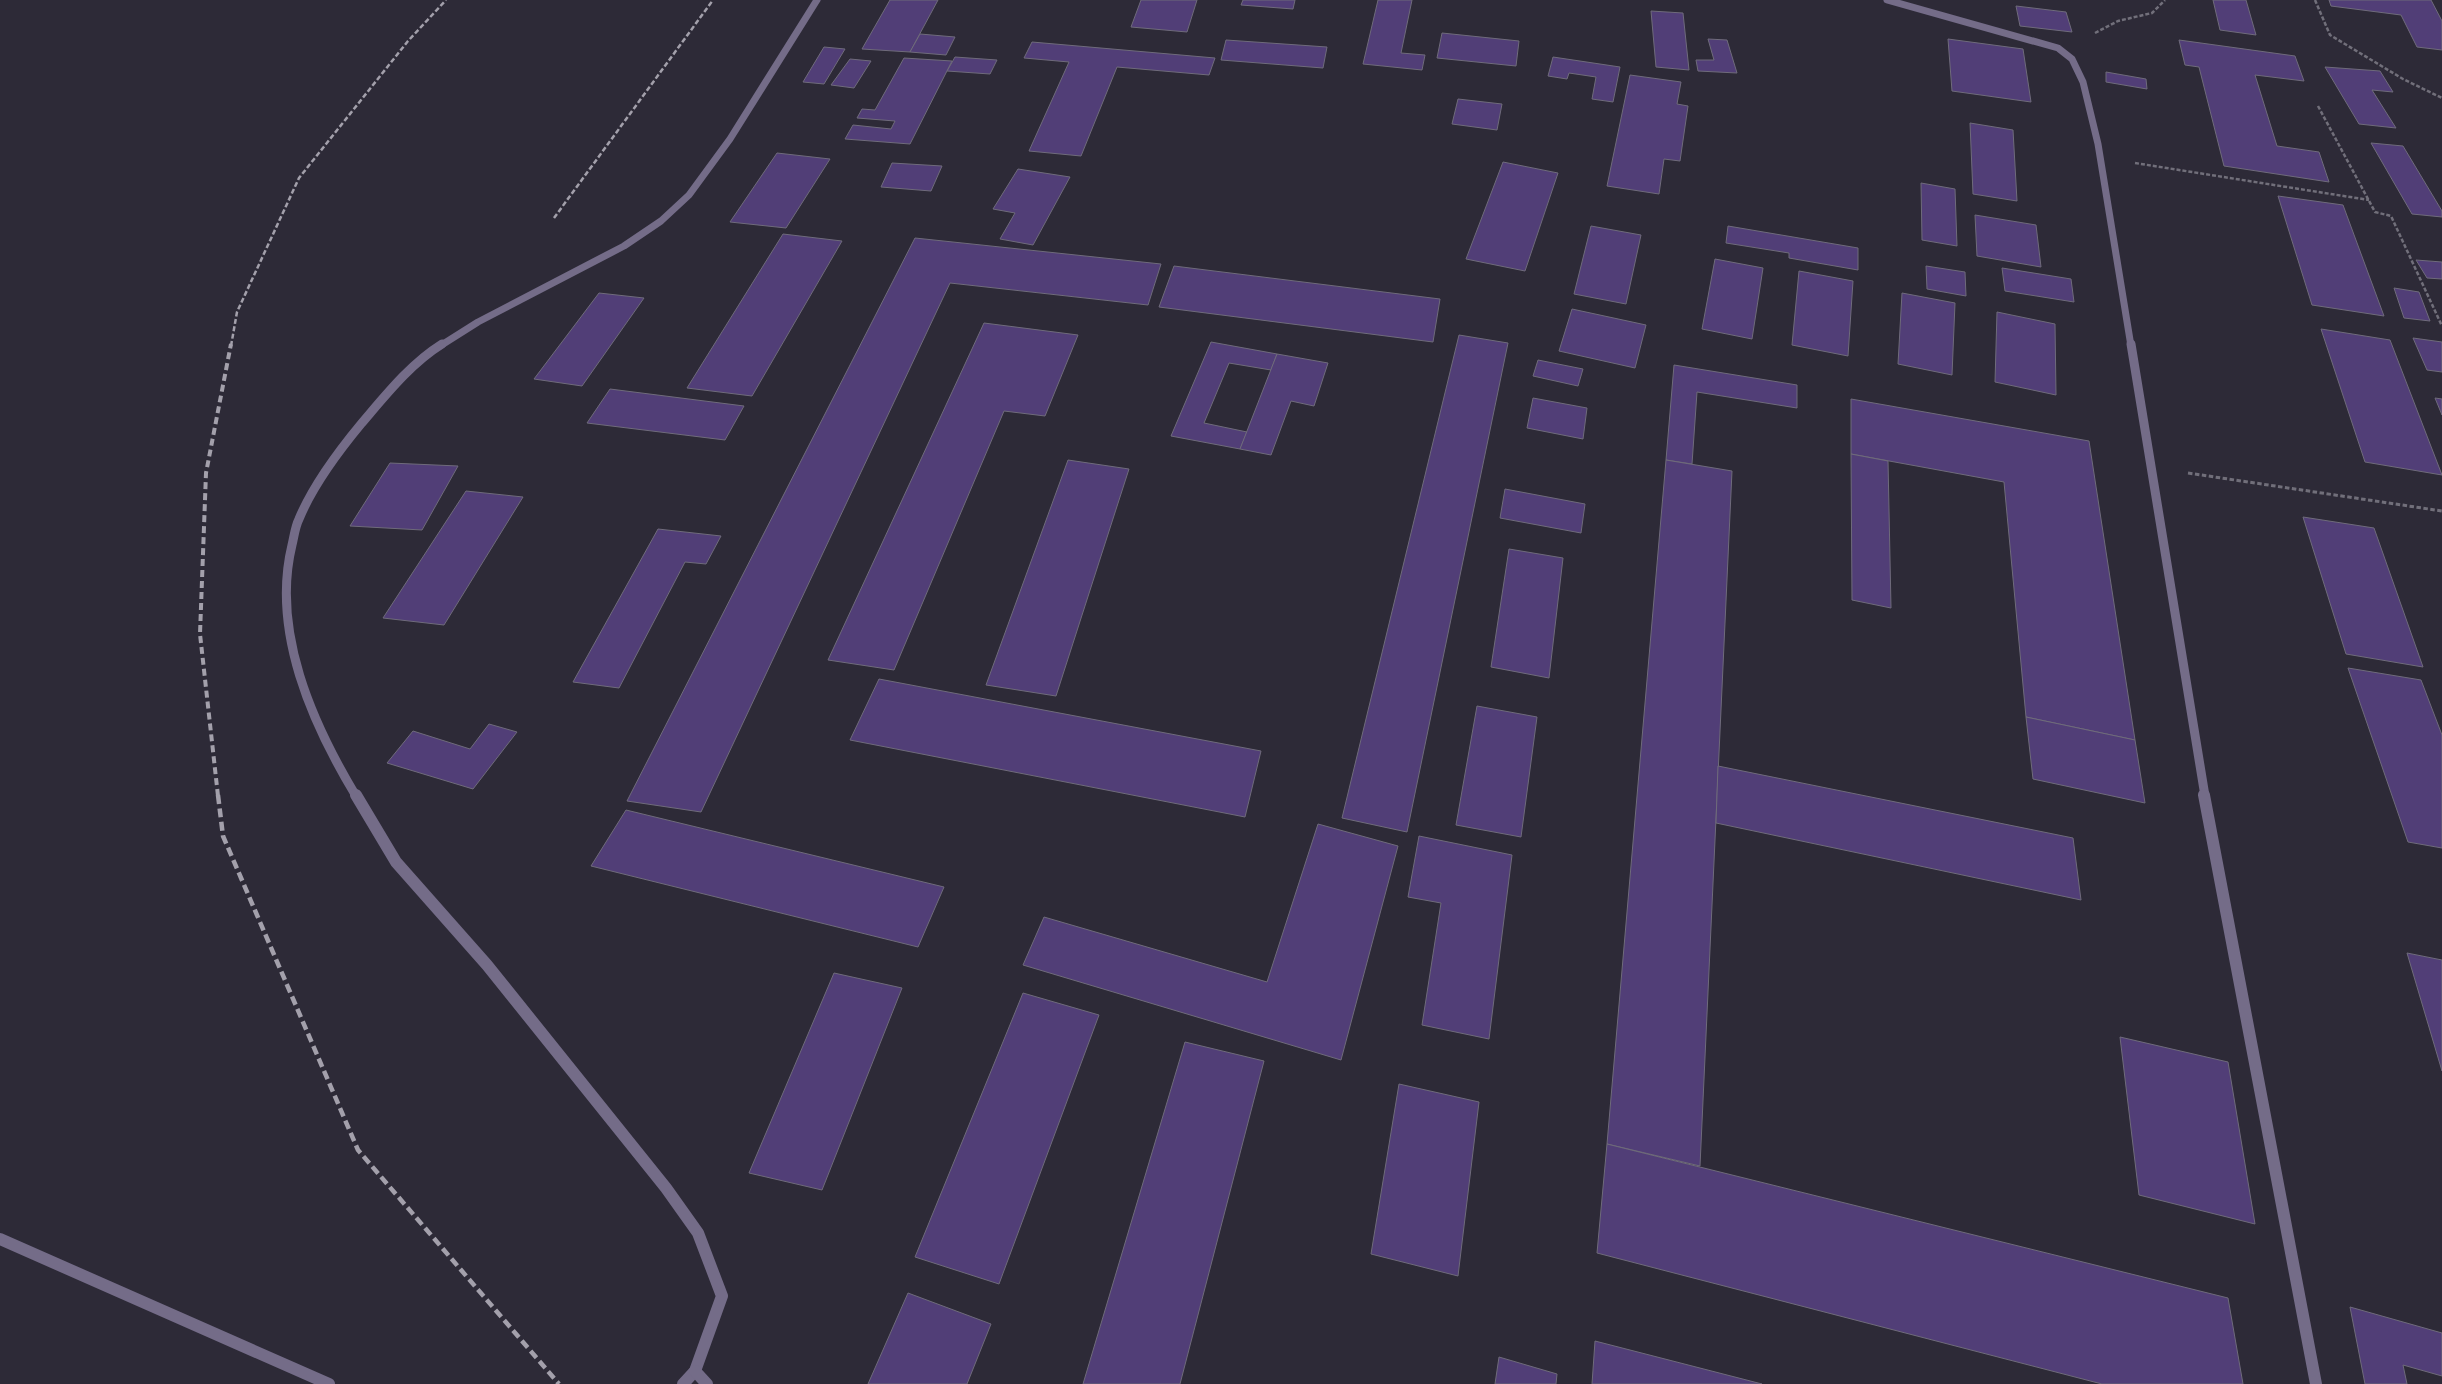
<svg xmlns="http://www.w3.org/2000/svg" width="2442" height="1384" viewBox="0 0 2442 1384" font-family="Figtree,sans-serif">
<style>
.building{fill:#513e77;stroke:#6f6b7b}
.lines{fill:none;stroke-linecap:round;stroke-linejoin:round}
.path-far1{stroke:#716f7a;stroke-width:2.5;stroke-dasharray:4 2;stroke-linecap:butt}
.path{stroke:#716f7a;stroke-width:3;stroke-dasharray:4.5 2.5;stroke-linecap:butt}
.street-far2{stroke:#746c88;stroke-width:7}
.street-far1{stroke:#746c88;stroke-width:9}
.street{stroke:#746c88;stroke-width:12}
.rail-far2{stroke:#a3a0ab;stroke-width:2.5;stroke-dasharray:5 2.5;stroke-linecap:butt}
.rail-far1{stroke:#a3a0ab;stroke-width:4;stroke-dasharray:7 4;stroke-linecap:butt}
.rail{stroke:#a3a0ab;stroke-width:4.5;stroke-dasharray:9 4.5;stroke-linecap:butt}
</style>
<rect width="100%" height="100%" fill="#2d2a37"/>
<g class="building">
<polygon points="890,0 938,0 910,52 862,49"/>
<polygon points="1141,0 1197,0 1187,32 1131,27"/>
<polygon points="1243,0 1295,0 1293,9 1241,5"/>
<polygon points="1378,0 1412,0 1401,53 1425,55 1422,70 1363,64"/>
<polygon points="2213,0 2246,0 2256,35 2220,30"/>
<polygon points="2329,0 2431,0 2442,21 2442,50 2417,47 2401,15 2331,6"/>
<polygon points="2016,6 2066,12 2072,32 2020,26"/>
<polygon points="1651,11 1683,13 1689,70 1656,67"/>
<polygon points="1442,33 1519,41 1516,66 1437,58"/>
<polygon points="920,34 955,37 946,55 910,52"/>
<polygon points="1708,39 1727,40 1737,73 1698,71 1696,60 1714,60"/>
<polygon points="1948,39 2023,49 2031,102 1952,91"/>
<polygon points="1226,40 1327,47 1323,68 1221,60"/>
<polygon points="2179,40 2295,56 2304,81 2255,75 2277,146 2319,152 2329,182 2224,166 2199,67 2185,65"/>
<polygon points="1032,42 1215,58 1209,75 1117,67 1081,156 1029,151 1069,62 1024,58"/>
<polygon points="824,47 845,49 824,84 803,82"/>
<polygon points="955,57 997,60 990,74 947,71"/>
<polygon points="1553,57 1620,67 1613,102 1592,99 1596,77 1569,73 1567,79 1548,76"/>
<polygon points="904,58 952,61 910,144 845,139 853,125 891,129 895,121 857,118 862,109 875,110"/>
<polygon points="850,59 871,61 854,88 831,85"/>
<polygon points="2325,67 2380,71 2393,92 2372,90 2396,128 2359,124"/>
<polygon points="2106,72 2146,79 2147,89 2106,82"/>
<polygon points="1630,75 1681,82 1677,104 1688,106 1680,161 1664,159 1659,194 1607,186"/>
<polygon points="1458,99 1502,104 1497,130 1452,124"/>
<polygon points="1970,123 2013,130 2017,201 1973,194"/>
<polygon points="2371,143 2403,146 2442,211 2442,217 2412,214"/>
<polygon points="777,153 830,159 786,228 730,222"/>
<polygon points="1503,162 1558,173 1525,271 1466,259"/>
<polygon points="892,163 942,166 931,191 881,187"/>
<polygon points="1018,169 1070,177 1033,245 1000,239 1015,213 993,209"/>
<polygon points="1921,183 1955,189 1957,246 1922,240"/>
<polygon points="2278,196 2343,205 2384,316 2312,305"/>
<polygon points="1975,215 2036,225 2041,267 1977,256"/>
<polygon points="1591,226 1641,235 1626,304 1574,294"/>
<polygon points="1728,226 1858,248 1858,270 1789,258 1789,253 1726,243"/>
<polygon points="783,234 842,241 752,396 687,388"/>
<polygon points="915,238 1161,264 1148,305 950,283 701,812 627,801"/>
<polygon points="1715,259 1763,268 1752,339 1702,329"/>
<polygon points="2416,260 2442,262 2442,279 2427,278"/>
<polygon points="1174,266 1440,299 1433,342 1159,307"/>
<polygon points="1926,266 1965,272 1966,296 1927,289"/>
<polygon points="2002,268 2071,279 2074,302 2005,291"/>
<polygon points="1799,271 1853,281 1848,356 1792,345"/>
<polygon points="2394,288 2419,292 2430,321 2404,318"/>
<polygon points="599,293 644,298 582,386 534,379"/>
<polygon points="1902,293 1955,303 1952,375 1898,364"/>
<polygon points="1572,309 1646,325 1635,368 1559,351"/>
<polygon points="1997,312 2055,324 2056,395 1995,382"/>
<polygon points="984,323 1078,335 1045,416 1004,411 894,670 828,660"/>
<polygon points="2321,329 2390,340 2442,475 2365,462"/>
<polygon points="1459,335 1508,343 1407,832 1342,818"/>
<polygon points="2413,338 2442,342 2442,372 2427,370"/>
<polygon points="1211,342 1277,354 1271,370 1229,363 1204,423 1247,432 1240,449 1171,436"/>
<polygon points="1277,354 1328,363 1314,406 1291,401 1271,455 1240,449"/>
<polygon points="1538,360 1583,369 1578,386 1533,376"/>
<polygon points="1674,365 1797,385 1797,408 1697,392 1692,464 1666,460"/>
<polygon points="610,389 744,406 725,440 587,423"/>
<polygon points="1533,398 1587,408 1583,439 1527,428"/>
<polygon points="2435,398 2442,399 2442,415"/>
<polygon points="1851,399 2089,441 2135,740 2026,717 2004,482 1851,454"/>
<polygon points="1851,454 1888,461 1891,608 1852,600"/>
<polygon points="1068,460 1129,469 1056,696 986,685"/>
<polygon points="1666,460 1732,471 1700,1166 1607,1144"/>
<polygon points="390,463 458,466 422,530 350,526"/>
<polygon points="1505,489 1585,504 1581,533 1500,518"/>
<polygon points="466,491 523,497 444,625 383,618"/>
<polygon points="2303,517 2374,528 2423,667 2346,654"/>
<polygon points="658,529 721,536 706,564 685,562 619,688 573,682"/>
<polygon points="1509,549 1563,558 1549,678 1491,667"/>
<polygon points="2348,668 2421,680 2442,735 2442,848 2408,842"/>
<polygon points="879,679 1261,751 1245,817 850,740"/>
<polygon points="1477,706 1537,717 1521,837 1456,825"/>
<polygon points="2026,717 2135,740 2145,803 2033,779"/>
<polygon points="489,724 517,732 473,789 387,763 413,731 470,749"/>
<polygon points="1718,766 2073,838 2081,900 1716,823"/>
<polygon points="626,810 944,887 918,947 591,866"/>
<polygon points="1318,824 1398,846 1341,1060 1023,965 1044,917 1267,982"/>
<polygon points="1419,836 1512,855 1489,1039 1422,1025 1441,903 1408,897"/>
<polygon points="2407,953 2442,960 2442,1071"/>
<polygon points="834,973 902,988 822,1190 749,1173"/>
<polygon points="1023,993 1099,1015 999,1284 915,1257"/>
<polygon points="2120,1037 2228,1062 2255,1224 2139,1195"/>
<polygon points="1185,1042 1264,1061 1180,1384 1083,1384"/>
<polygon points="1399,1084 1479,1102 1458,1276 1371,1254"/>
<polygon points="1607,1144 2228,1298 2243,1384 2102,1384 1597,1253"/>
<polygon points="908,1293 991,1324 967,1384 868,1384"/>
<polygon points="2350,1307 2442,1333 2442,1376 2403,1365 2407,1384 2365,1384"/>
<polygon points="1595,1341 1762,1384 1592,1384"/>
<polygon points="1499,1357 1557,1374 1556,1384 1495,1384"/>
</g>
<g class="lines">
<g class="path-far1">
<polyline points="2315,0 2330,35 2403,79 2442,98"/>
<polyline points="2095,33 2118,21 2152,13 2165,0"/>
<polyline points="2318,106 2375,212 2391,216 2442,326"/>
<polyline points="2135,163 2369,200"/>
</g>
<polyline class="path" points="2188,473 2442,511"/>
<g class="street-far2">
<polyline points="1887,0 2058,48 2072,59 2083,82 2098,144 2131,346"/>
<polyline points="440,346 478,322 624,246 661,221 689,195 730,139 817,0"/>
</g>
<g class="street-far1">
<polyline points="2131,344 2205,796"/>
<path d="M356,796C312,723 271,631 292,545C294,537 295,527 299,519C313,485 337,453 361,424C385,396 410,364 442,344"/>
</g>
<g class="street">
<polyline points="356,795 396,862 487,965 666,1188 698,1233 722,1296 695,1371 683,1384"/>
<polyline points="2204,795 2316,1384"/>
<polyline points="0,1239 329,1384"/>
<polyline points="695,1371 707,1384"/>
</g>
<g class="rail-far2">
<polyline points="554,218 713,0"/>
<polyline points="231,346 237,312 299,178 408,41 446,0"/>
</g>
<polyline class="rail-far1" points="218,796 200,634 206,473 231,344"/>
<polyline class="rail" points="218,795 223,836 358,1150 559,1384"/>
</g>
</svg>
